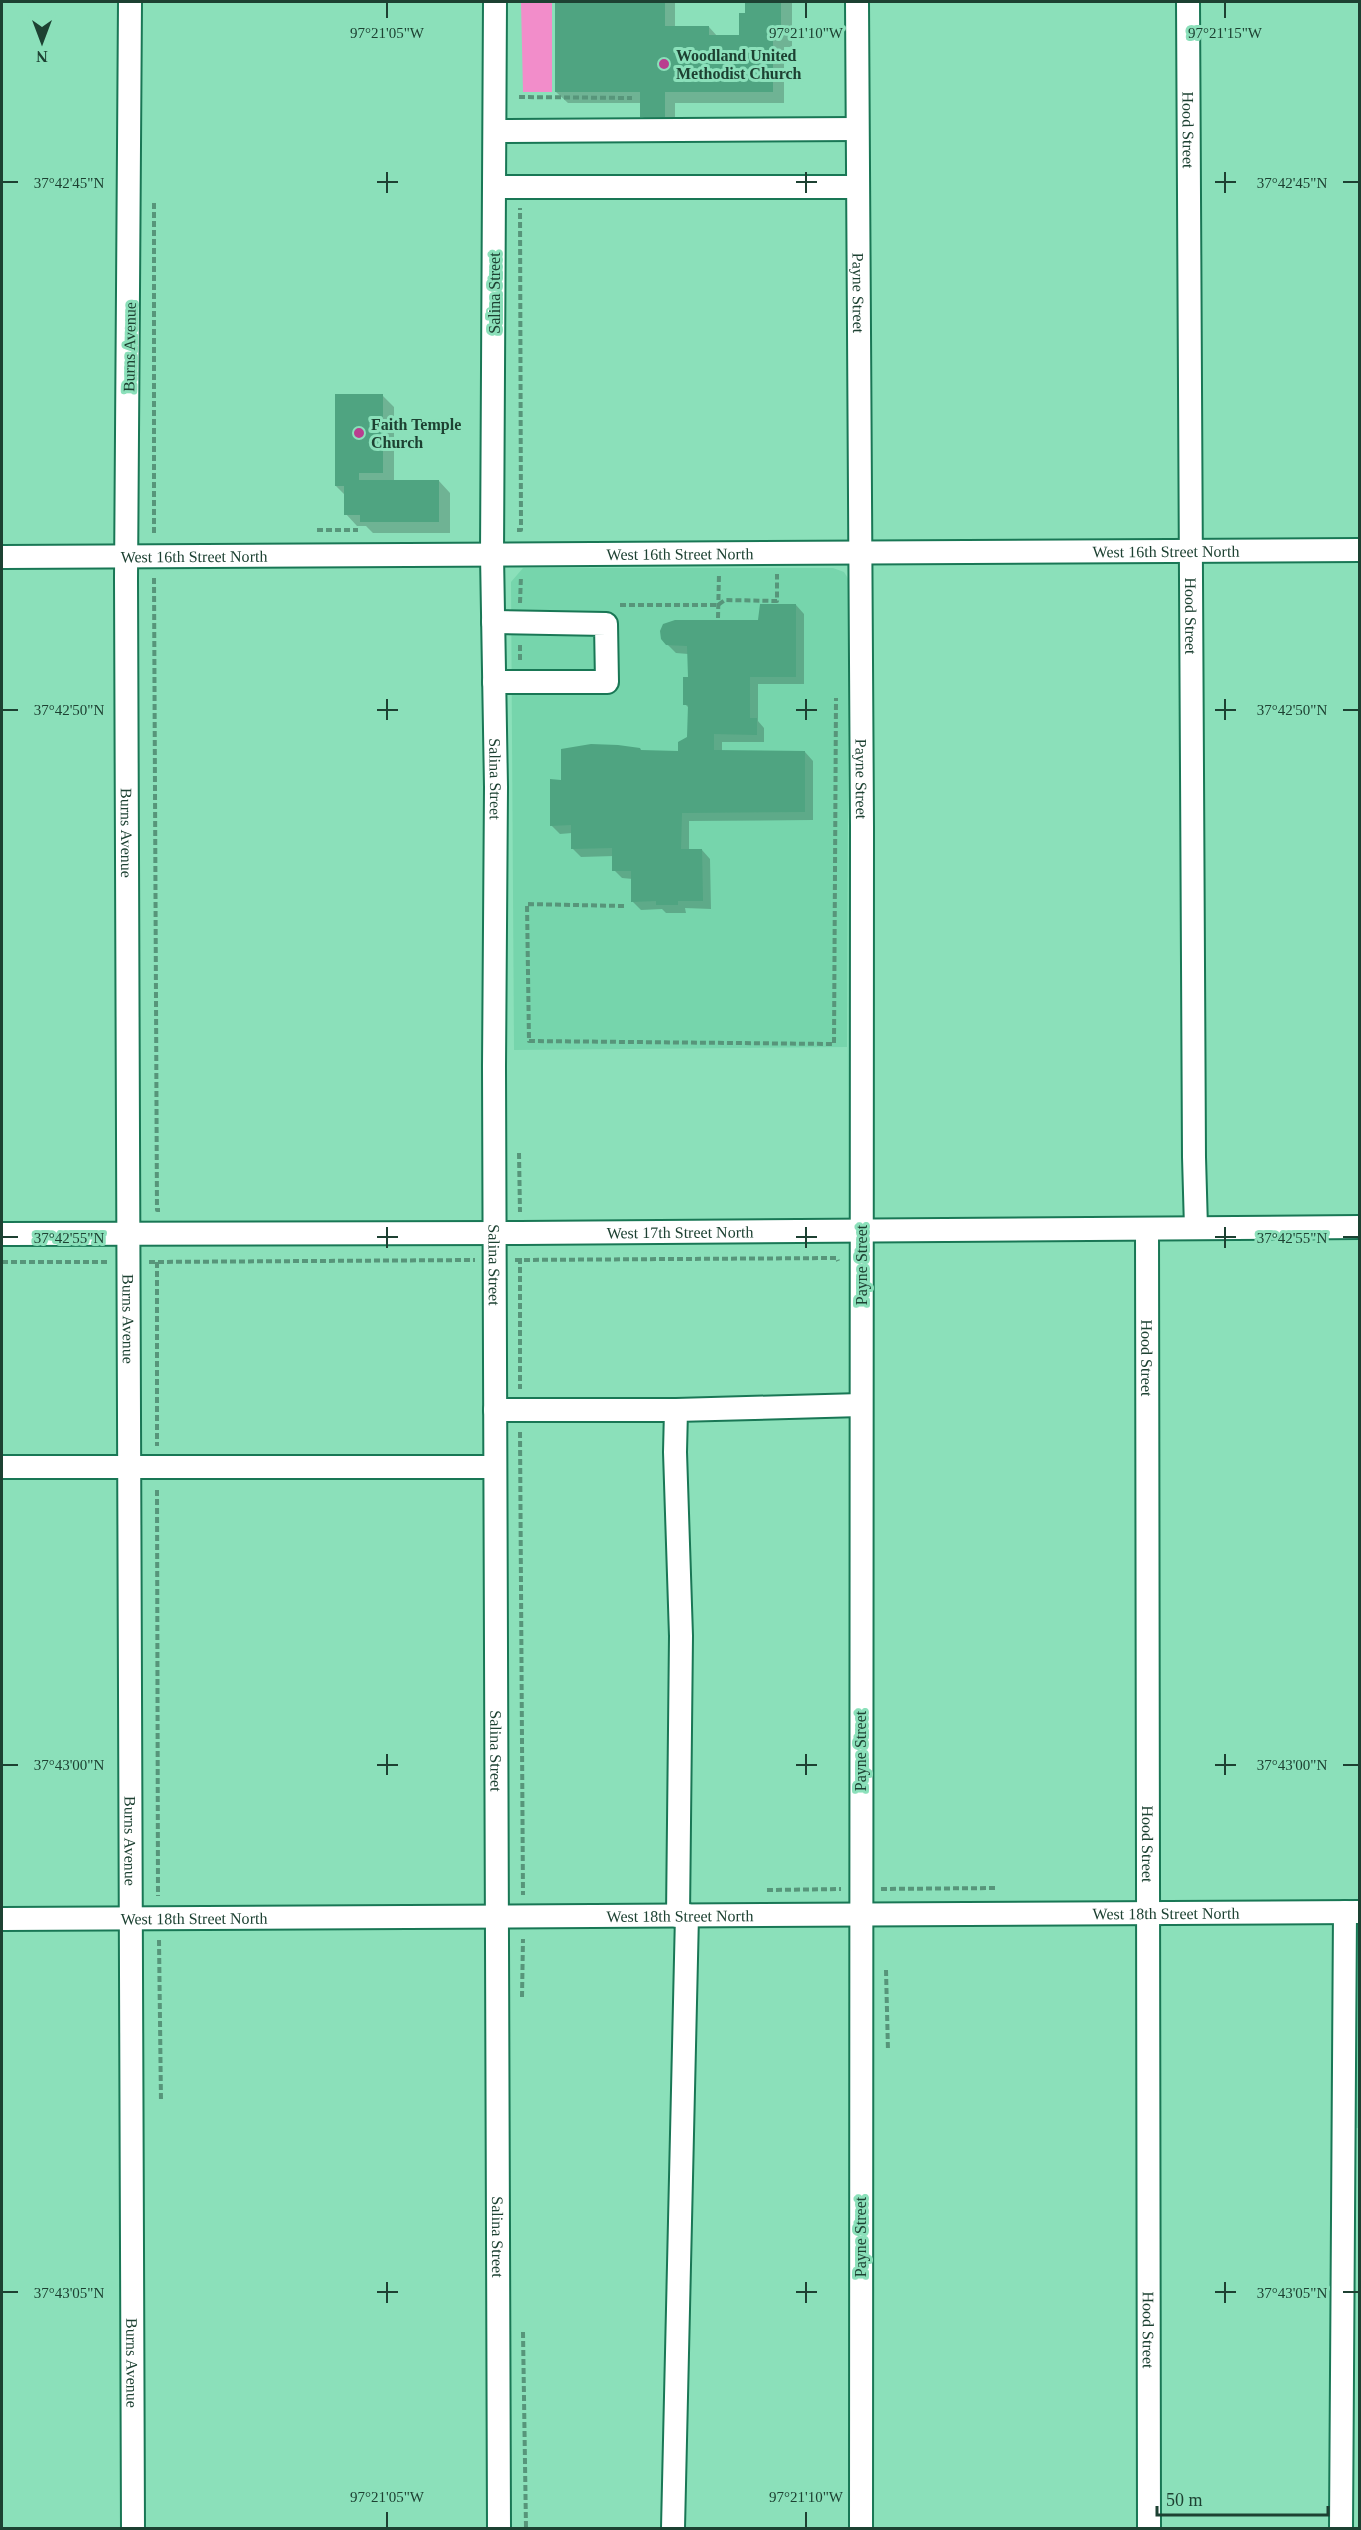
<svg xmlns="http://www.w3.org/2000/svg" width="1361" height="2530" viewBox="0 0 1361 2530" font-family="'Times New Roman',serif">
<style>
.built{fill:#76d5ac}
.green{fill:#f28dca}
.shadow{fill:#0003}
.building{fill:#4fa481}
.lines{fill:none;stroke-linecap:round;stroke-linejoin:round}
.minor-casing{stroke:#197755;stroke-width:26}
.path{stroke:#57957a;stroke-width:4;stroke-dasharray:6 3;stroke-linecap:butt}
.minor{stroke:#fff;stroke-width:22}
.ticks{fill:none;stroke:#1d4132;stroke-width:2}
.poi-dot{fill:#b93e8f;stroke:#8be0ba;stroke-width:2}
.labels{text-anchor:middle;stroke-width:6;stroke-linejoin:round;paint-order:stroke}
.poi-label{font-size:16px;font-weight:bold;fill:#1d4132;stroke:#8be0ba;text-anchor:start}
.street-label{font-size:16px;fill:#1d4132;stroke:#8be0ba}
.ticks-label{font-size:15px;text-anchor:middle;fill:#1d4132;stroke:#8be0ba;stroke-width:6;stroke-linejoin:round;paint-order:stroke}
</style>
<rect width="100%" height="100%" fill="#8be0ba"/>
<g class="built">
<polygon points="523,568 833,568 844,572 849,580 847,1047 514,1050 511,582"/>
<polygon points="1344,1930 1359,1930 1359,2128 1345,2128"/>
</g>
<polygon class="green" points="521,2 552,2 552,92 523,92"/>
<g class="shadow">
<polygon points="556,2 675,2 675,27 709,27 718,37 740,37 746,15 746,2 792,2 792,47 784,47 784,103 675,103 675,127 653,127 642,116 642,103 568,103 556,92"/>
<polygon points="383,396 394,407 394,481 439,481 450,493 450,533 373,533 366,526 357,526 346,514 346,496 336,486"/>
<polygon points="796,605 804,614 804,684 758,684 758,721 764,728 764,742 722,742 722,752 805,752 813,761 813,820 689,821 689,850 702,850 710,859 711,909 685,908 686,913 666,913 662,909 641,910 633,902 633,879 622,878 614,870 614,856 581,857 573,849 572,833 560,834 551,825 562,782 642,752 680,753 688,737 690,709 685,704 689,679 688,654 676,653 667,644 760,621"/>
</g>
<g class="building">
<polygon points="555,2 665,2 665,26 709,26 709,35 739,35 739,13 745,13 745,2 781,2 781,36 773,36 773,92 665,92 665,117 640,117 640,92 555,92"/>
<polygon points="335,394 383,394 383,473 359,473 359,480 439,480 439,522 360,522 360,515 344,515 344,486 335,486"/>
<polygon points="760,604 796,604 796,677 750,677 750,718 757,718 757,735 714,734 714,750 805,751 805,812 682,813 681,849 702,849 703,901 678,901 678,905 656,905 656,901 631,902 631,871 612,871 612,848 571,849 571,825 550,826 550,779 561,780 561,749 591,744 618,745 640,748 641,750 678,751 678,742 687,737 688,705 683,705 683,677 688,677 687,646 666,645 661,639 660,631 663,624 675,620 758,620"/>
</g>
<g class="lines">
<defs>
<g id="minor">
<path id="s1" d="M130,2L126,579L133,2528"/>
<path id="s2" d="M495,2L492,555L496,787L494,1067L499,2528"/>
<path id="s3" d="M857,2L862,826L861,2528"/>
<path id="s4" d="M1188,2L1194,1157L1196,1228"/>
<polyline points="495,131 857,129"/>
<polyline points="495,187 858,187"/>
<path id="s5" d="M2,557L1360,550"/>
<polyline points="493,622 606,624 607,682 494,682"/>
<path id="s6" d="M1147,1230L1149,2528"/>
<path id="s7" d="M2,1234L520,1233L1360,1227"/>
<polyline points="495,1410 676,1410"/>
<polyline points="2,1467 495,1467"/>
<polyline points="678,1916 681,1636 675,1452 676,1410 861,1405"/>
<path id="s8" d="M2,1919L1360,1912"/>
<polyline points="673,2528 687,1915"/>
<polyline points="1341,2528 1345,1912"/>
</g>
</defs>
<use href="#minor" class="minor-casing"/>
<g class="path">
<polyline points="519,97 632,98"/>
<polyline points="154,203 154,535"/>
<polyline points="317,530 358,530"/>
<polyline points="517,530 521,530 520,208"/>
<polyline points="154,578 157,1210 160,1210"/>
<polyline points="520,603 521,576"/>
<polyline points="620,605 718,605 725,600 777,601 777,574"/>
<polyline points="718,618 719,574"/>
<polyline points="520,660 520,643"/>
<polyline points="624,906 527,904 529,1041 834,1044 836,698"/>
<polyline points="519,1153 520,1212"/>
<polyline points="520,1258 520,1389"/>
<polyline points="515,1260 837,1258 838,1261"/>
<polyline points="2,1262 109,1262"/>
<polyline points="149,1262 475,1260"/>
<polyline points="157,1262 157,1446"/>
<polyline points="520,1432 523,1895"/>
<polyline points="157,1490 158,1896"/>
<polyline points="881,1889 995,1888"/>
<polyline points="767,1890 841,1889"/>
<polyline points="159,1940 161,2101"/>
<polyline points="886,1970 888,2051"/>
<polyline points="522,1997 523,1939"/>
<polyline points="523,2332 526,2528"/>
</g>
<use href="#minor" class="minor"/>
</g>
<path class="ticks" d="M387,3V18M806,3V18M1225,3V18M387,172V193M806,172V193M1225,172V193M3,182H18M377,182H398M796,182H817M1215,182H1236M1343,182H1358M387,699V720M806,699V720M1225,699V720M3,710H18M377,710H398M796,710H817M1215,710H1236M1343,710H1358M387,1227V1248M806,1227V1248M1225,1227V1248M3,1237H18M377,1237H398M796,1237H817M1215,1237H1236M1343,1237H1358M387,1754V1775M806,1754V1775M1225,1754V1775M3,1765H18M377,1765H398M796,1765H817M1215,1765H1236M1343,1765H1358M387,2282V2303M806,2282V2303M1225,2282V2303M3,2292H18M377,2292H398M796,2292H817M1215,2292H1236M1343,2292H1358M387,2512V2527M806,2512V2527"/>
<g class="poi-dot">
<circle cx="664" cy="64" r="6"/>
<circle cx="359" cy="433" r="6"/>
</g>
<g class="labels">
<g class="poi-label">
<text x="676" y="61">Woodland United<tspan x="676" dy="18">Methodist Church</tspan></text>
<text x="371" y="430">Faith Temple<tspan x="371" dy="18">Church</tspan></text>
</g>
<g class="street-label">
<text dy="6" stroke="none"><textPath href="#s4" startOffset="128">Hood Street</textPath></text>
<text transform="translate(494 293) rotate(-90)" y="6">Salina Street</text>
<text dy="6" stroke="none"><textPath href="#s3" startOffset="291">Payne Street</textPath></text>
<text transform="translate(129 347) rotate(-89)" y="6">Burns Avenue</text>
<text dy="6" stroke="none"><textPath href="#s5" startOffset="1164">West 16th Street North</textPath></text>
<text dy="6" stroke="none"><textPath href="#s5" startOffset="678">West 16th Street North</textPath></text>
<text dy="6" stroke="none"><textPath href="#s5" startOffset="192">West 16th Street North</textPath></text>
<text dy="6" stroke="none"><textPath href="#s4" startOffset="614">Hood Street</textPath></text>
<text dy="6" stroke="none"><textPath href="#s2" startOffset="777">Salina Street</textPath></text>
<text dy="6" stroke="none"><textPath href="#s3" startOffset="777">Payne Street</textPath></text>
<text dy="6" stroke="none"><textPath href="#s1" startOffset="831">Burns Avenue</textPath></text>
<text dy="6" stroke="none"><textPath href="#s7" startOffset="678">West 17th Street North</textPath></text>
<text dy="6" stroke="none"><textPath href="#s2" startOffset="1263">Salina Street</textPath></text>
<text transform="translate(861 1265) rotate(-90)" y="6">Payne Street</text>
<text dy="6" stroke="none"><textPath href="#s1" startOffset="1317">Burns Avenue</textPath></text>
<text dy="6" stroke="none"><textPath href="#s6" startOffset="128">Hood Street</textPath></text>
<text dy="6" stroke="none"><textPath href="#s2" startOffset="1749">Salina Street</textPath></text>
<text transform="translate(860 1751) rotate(-90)" y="6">Payne Street</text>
<text dy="6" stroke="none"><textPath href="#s1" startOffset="1839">Burns Avenue</textPath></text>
<text dy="6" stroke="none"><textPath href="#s6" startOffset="614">Hood Street</textPath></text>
<text dy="6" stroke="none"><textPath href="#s8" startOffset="1164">West 18th Street North</textPath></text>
<text dy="6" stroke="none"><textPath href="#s8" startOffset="678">West 18th Street North</textPath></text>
<text dy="6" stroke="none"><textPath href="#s8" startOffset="192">West 18th Street North</textPath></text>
<text dy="6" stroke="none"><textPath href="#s2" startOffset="2235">Salina Street</textPath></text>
<text transform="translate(860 2237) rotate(-90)" y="6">Payne Street</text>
<text dy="6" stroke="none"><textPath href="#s6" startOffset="1100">Hood Street</textPath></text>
<text dy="6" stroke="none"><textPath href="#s1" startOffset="2361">Burns Avenue</textPath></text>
</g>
</g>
<g class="ticks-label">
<text x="387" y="38">97°21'05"W</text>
<text x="806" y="38">97°21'10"W</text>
<text x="1225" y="38">97°21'15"W</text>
<text x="1292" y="188">37°42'45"N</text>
<text x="69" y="188">37°42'45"N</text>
<text x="1292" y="715">37°42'50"N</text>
<text x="69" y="715">37°42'50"N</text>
<text x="69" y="1243">37°42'55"N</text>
<text x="1292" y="1243">37°42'55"N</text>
<text x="1292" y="1770">37°43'00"N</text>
<text x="69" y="1770">37°43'00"N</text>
<text x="1292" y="2298">37°43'05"N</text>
<text x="69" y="2298">37°43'05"N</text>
<text x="387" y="2502">97°21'05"W</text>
<text x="806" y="2502">97°21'10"W</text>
</g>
<rect width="1361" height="2530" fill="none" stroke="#1d4132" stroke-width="6"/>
<g transform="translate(42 42) rotate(180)" stroke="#8be0ba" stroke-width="4.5" paint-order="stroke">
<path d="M0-4.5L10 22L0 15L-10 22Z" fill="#1d4132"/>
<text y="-9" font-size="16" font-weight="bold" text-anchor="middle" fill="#1d4132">N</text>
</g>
<path d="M1157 2506v9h171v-9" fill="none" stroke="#1d4132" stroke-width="3"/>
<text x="1166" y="2506" font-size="18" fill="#1d4132" stroke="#8be0ba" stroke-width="4.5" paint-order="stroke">50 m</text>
</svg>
